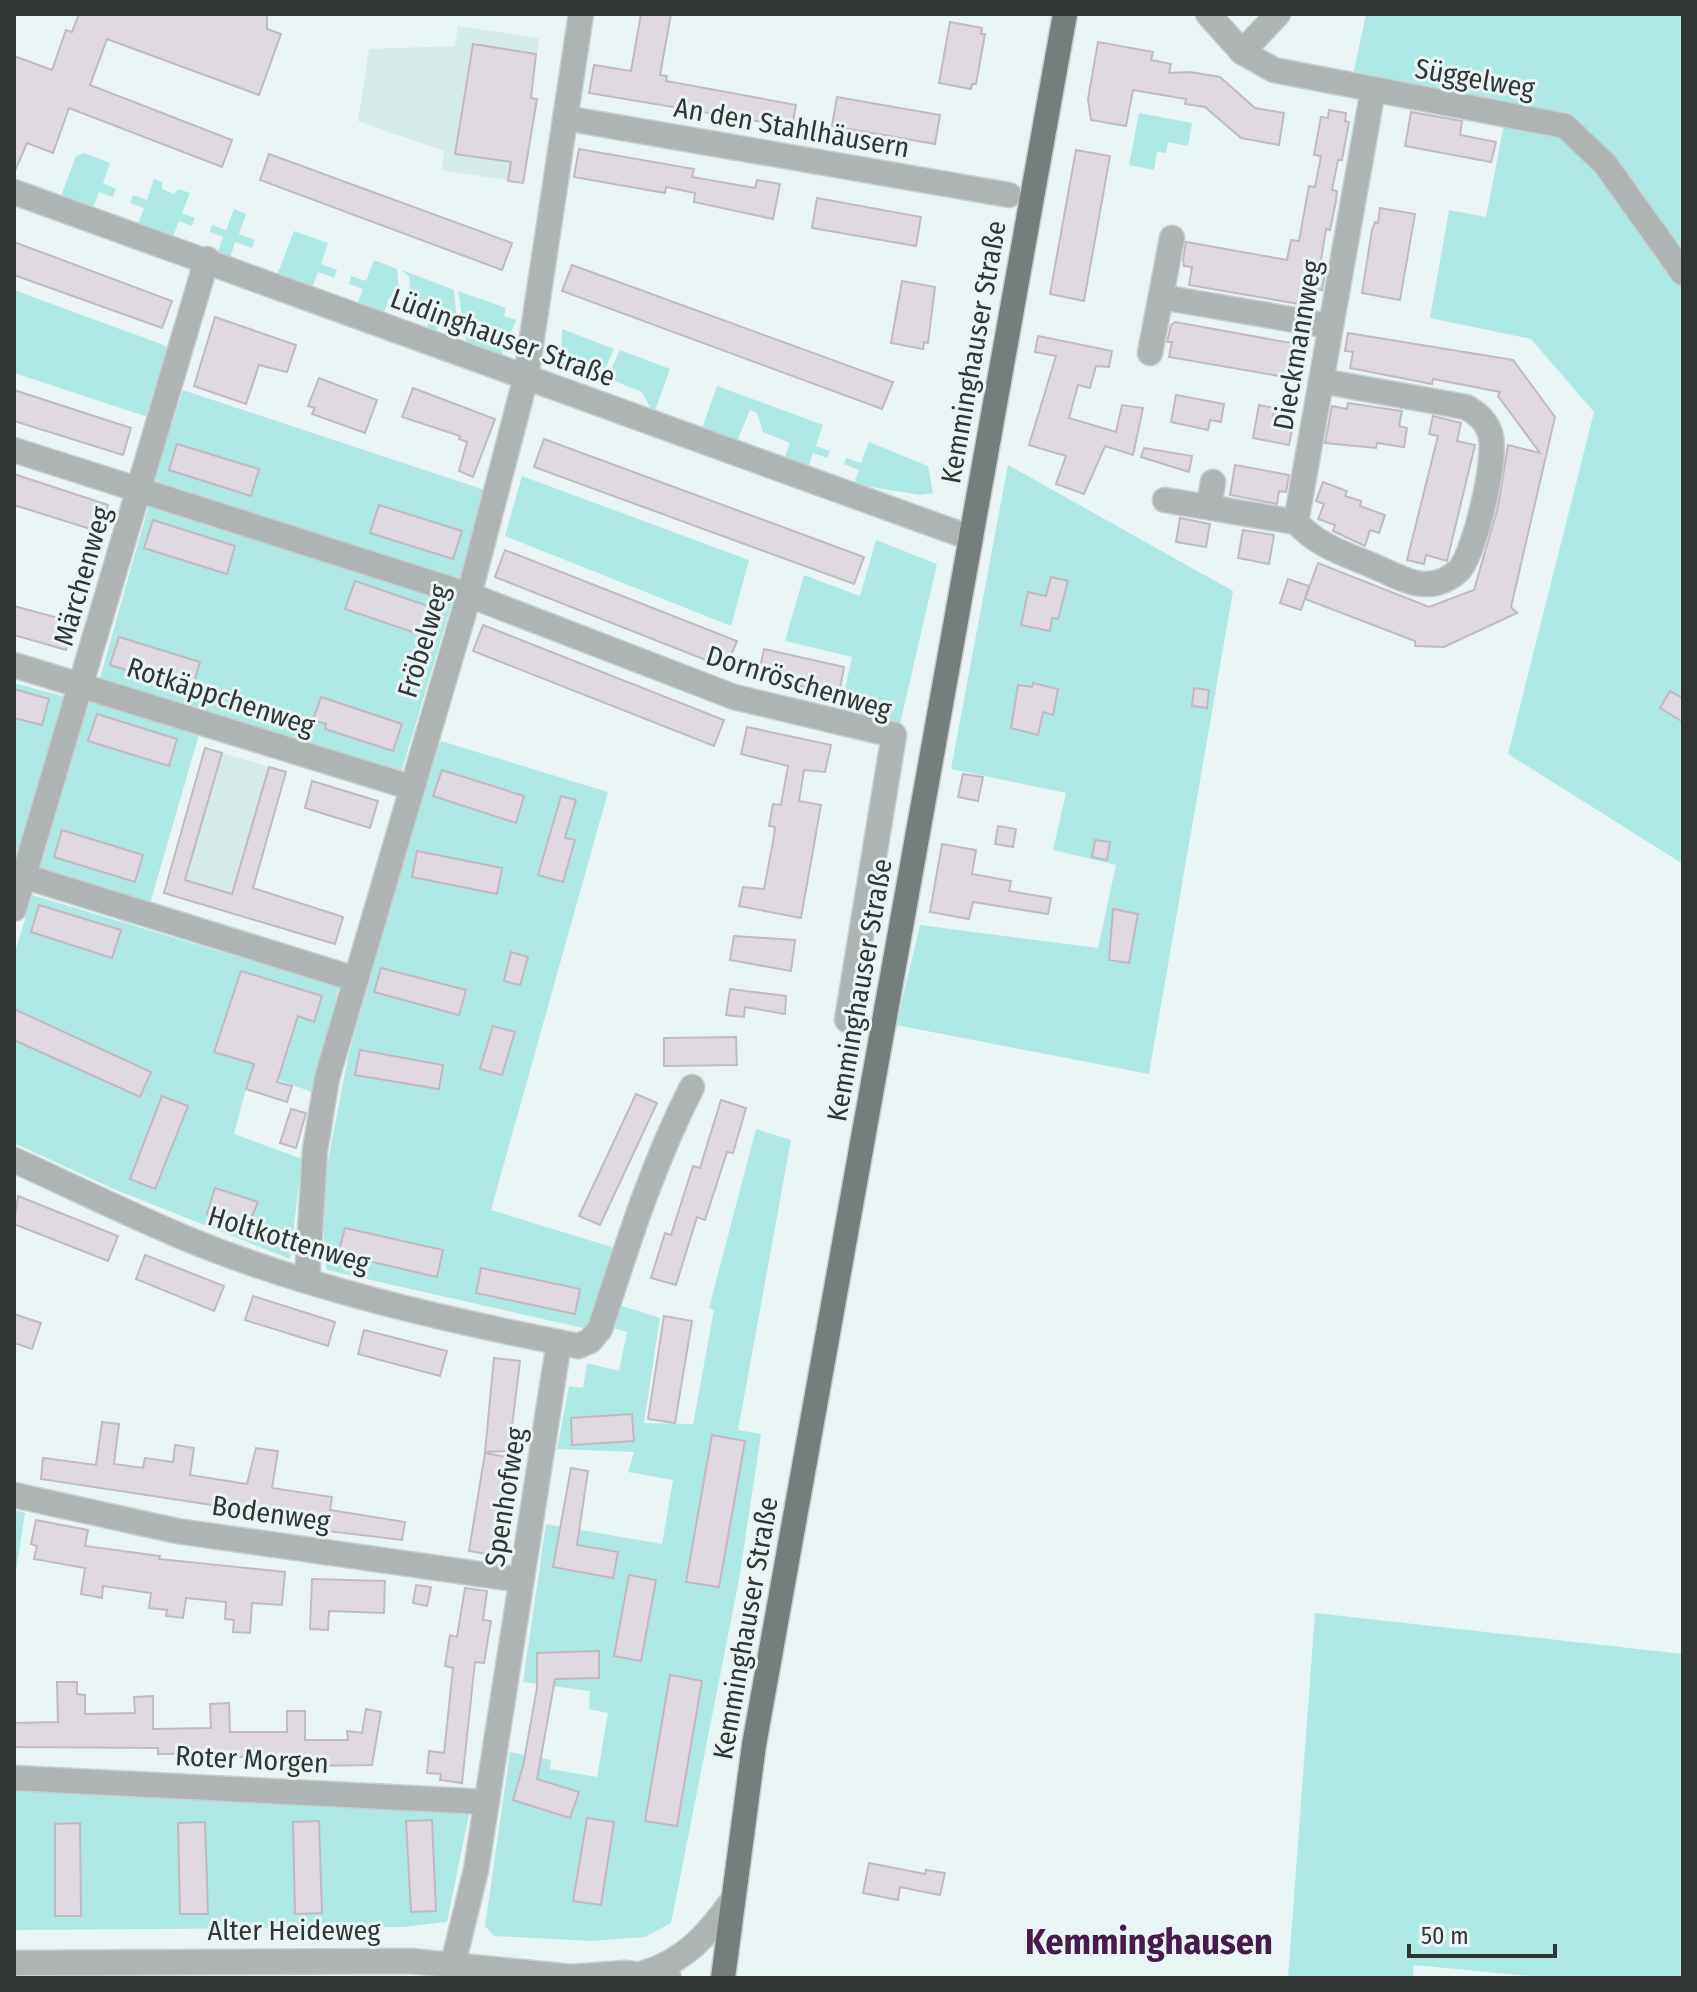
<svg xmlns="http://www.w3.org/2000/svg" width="1697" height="1992" viewBox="0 0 1697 1992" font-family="'Fira Sans Condensed',sans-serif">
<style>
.built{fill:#d5ebe9}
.green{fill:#afe9e5}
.building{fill:#e1d9e1;stroke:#c2bac2;stroke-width:2}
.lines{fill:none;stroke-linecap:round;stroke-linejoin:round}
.minor-casing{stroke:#c4cfce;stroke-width:27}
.major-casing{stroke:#c4cfce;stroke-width:27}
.minor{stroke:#aeb3b3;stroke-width:24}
.major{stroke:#757e7d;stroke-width:24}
.labels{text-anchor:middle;stroke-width:6;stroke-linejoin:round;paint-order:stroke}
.street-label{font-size:28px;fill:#313635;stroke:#e9f5f4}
.district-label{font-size:36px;font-weight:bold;fill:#491b4c;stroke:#e9f5f4}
</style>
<rect width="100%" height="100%" fill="#e9f5f4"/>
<g class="built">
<polygon points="458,26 539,38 528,110 535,111 524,183 442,170 444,151 358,121 369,49 455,46"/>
<polygon points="205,748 286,772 245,916 164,893"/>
</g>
<g class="green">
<polygon points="1366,14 1683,14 1683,864 1508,754 1594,412 1531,339 1430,318 1449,210 1486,217 1507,109 1353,75"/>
<polygon points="1139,113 1192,123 1188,146 1168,142 1166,153 1157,152 1154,170 1129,165"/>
<polygon points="84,153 110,163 103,183 116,189 113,197 99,192 93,208 61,196 76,156"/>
<polygon points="154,179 162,182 162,189 174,194 178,189 190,193 182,213 195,218 192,226 179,221 173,237 138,224 144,208 130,203 133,195 147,200"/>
<polygon points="234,209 246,214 239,234 255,240 252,248 235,242 230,258 217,254 223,237 210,232 212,225 226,230"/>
<polygon points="294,231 328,243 321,264 337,270 334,278 318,272 312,288 277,275"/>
<polygon points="374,260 397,269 400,301 389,298 383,315 357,305 363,289 349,284 351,276 366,281"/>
<polygon points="402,270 454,290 457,322 441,316 436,333 426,330 432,313 405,303 404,295 410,292 409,277"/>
<polygon points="14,290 169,347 148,417 14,373"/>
<polygon points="458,291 506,308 504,316 516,320 501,357 467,345"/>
<polygon points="562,329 614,349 600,380 577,368 574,371 549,359 561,357"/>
<polygon points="620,350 670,369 654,414 642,392 607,378"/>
<polygon points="717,386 823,425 816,446 830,451 827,458 813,453 807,471 783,461 790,443 763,432 757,413 750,410 738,439 744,442 742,446 701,431"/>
<polygon points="183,390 485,490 458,585 152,486"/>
<polygon points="869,442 928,466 933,493 920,495 854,484 859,470 844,464 846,458 861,463"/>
<polygon points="1008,465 1233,591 1149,1074 896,1025 920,925 1098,948 1116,865 1053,850 1066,793 951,769"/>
<polygon points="522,476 749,560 731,626 505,536"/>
<polygon points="150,501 452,603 398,783 100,678"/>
<polygon points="876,540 937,564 900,724 841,708 852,657 785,641 804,575 860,596"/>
<polygon points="14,683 66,697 19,866 14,864"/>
<polygon points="91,696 200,731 149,907 39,872"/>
<polygon points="441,741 608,792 491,1210 618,1249 598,1313 587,1329 327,1270 324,1260 323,1187 348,1057 428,771"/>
<polygon points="32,895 339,987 312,1092 251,1070 234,1134 302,1159 290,1259 116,1190 14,1143 14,956"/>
<polygon points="756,1129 791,1140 738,1430 761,1434 739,1580 671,1923 645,1937 592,1941 494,1936 485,1926 510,1752 551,1760 550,1769 597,1777 608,1713 589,1709 590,1691 523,1682 546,1524 662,1544 673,1480 628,1472 634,1452 557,1449 569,1386 583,1388 587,1363 619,1371 627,1332 614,1328 619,1305 660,1318 644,1423 693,1424 714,1310 709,1308"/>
<polygon points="14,1510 25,1513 14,1584"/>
<polygon points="1315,1613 1683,1654 1683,1978 1551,1978 1414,1965 1413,1978 1288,1978"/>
<polygon points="14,1789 469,1814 447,1922 403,1927 14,1930"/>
</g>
<g class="building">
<polygon points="79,14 267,14 267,29 281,34 259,95 107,39 90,85 232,140 222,167 69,108 53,153 27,143 14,173 14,56 52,70 66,30 72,32"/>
<polygon points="641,14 671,14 660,75 667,76 666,81 796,105 792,127 589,93 594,65 631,71"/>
<polygon points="950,22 982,28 981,34 985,34 976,84 972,84 971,89 939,83"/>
<polygon points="1098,42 1153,52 1151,60 1171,64 1169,73 1190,72 1220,77 1255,108 1284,113 1279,145 1241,138 1205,107 1185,104 1186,99 1133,90 1126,126 1091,120 1088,99"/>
<polygon points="473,44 536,54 531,98 537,99 523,183 508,181 511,162 455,154"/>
<polygon points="837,97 940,115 935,144 832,126"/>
<polygon points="1329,110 1346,113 1345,121 1349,122 1342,160 1338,160 1332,190 1337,191 1336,201 1330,230 1326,229 1320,266 1319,272 1325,273 1322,290 1308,288 1305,305 1189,285 1192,267 1184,266 1183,260 1186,242 1287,260 1291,240 1299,241 1309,186 1315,187 1321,156 1314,155 1321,117 1328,118"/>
<polygon points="1411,112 1462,121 1460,135 1496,142 1491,162 1405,146"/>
<polygon points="579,149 694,169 692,177 755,188 757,180 780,184 773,219 694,202 695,193 666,187 665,193 574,177"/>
<polygon points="1076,150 1110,156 1084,301 1050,294"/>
<polygon points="269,154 512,243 502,270 260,180"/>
<polygon points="817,198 921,217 916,246 812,228"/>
<polygon points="1380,208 1415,214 1400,300 1362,293 1372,230 1375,222 1378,223"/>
<polygon points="14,242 172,301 162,328 14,275"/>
<polygon points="572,265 893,382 882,409 562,291"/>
<polygon points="902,281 935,287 928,343 924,342 923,349 891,343"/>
<polygon points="215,317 296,345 287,372 259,365 246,404 194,386"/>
<polygon points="1175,322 1307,346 1302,380 1169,357 1172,342 1167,342 1171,325"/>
<polygon points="1348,333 1513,360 1555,417 1511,607 1517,613 1444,647 1415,646 1415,641 1305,599 1318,563 1429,607 1474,590 1498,507 1508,445 1540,453 1498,396 1500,392 1433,379 1432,384 1350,368 1353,352 1345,351"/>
<polygon points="1038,336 1112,351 1109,367 1096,366 1090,388 1078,385 1069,418 1116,432 1122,405 1143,408 1133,455 1105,446 1084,494 1056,484 1066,456 1029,445 1056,356 1035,352"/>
<polygon points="319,378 377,400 365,433 312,414 315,408 308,406"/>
<polygon points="413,388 495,419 473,477 459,471 467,442 459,439 460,436 402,417"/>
<polygon points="14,390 131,428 123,455 14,421"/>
<polygon points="1176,395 1224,404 1221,422 1210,420 1208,430 1171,422"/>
<polygon points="1348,403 1402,411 1399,426 1407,428 1404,447 1377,443 1376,448 1325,443 1332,406 1347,409"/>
<polygon points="1259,405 1275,408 1273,417 1294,420 1289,445 1253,438"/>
<polygon points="1433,416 1461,423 1457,441 1475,445 1447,561 1426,555 1424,564 1407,560 1438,436 1429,434"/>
<polygon points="544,439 864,557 854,584 534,467"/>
<polygon points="177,444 259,469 251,496 169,470"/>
<polygon points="1144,448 1192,456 1189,472 1141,457"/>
<polygon points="1235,465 1289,475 1286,492 1279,491 1277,504 1230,495"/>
<polygon points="14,474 108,505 100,532 14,505"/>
<polygon points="1323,482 1347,491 1345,496 1361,501 1360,506 1385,515 1379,533 1370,530 1365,546 1333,531 1335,525 1318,519 1324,504 1316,501"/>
<polygon points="379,505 462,531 453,559 370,533"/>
<polygon points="1180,518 1210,524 1206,547 1176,542"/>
<polygon points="153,520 235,546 227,574 144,548"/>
<polygon points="1243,530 1274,535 1269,564 1238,558"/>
<polygon points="505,550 737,641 726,668 495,577"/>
<polygon points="1051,577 1068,581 1058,619 1052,618 1050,631 1021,625 1028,592 1046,596"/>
<polygon points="1288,579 1309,586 1301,610 1280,603"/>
<polygon points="355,581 437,609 427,637 345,609"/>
<polygon points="14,606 73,622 66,650 14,635"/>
<polygon points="483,625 724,720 714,746 473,651"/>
<polygon points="119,637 200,662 192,690 110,665"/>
<polygon points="764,649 844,667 839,694 758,677"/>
<polygon points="1033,683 1058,689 1053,715 1043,712 1038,735 1011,728 1018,685 1032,687"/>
<polygon points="1194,688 1209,690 1207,708 1192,706"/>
<polygon points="14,689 49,699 42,725 14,718"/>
<polygon points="1670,691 1683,698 1683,722 1660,708"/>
<polygon points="321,697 402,724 393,751 325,729 326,724 313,720"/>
<polygon points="97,714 177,739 169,766 88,741"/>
<polygon points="747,727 831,745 825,772 804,770 799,801 821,805 801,918 739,906 743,887 764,889 773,842 775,827 769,826 773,804 781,805 788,766 741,754"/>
<polygon points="205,748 222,753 185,880 232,894 269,767 286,772 253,888 343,917 335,944 164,893"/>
<polygon points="442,770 524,796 516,823 433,796"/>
<polygon points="963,774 983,777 978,801 958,797"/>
<polygon points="312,781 378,801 370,828 305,808"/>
<polygon points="561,796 576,800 565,838 575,840 563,882 538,875"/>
<polygon points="998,826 1016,829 1013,847 995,844"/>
<polygon points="62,830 143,855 135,882 54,857"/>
<polygon points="1095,840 1110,842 1107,860 1092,857"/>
<polygon points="942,844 976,850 972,874 1011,881 1009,891 1051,898 1048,914 973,902 969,919 930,912"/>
<polygon points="417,851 502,868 497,894 412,877"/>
<polygon points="39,905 121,930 112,958 31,932"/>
<polygon points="1113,909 1138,914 1129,963 1109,960"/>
<polygon points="734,936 795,940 791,971 730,960"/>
<polygon points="511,952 528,957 520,985 504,981"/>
<polygon points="381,968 466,990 459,1015 374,992"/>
<polygon points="241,971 322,996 314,1022 298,1016 277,1082 292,1086 287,1102 246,1089 254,1064 214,1052"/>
<polygon points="730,989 786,996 785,1014 745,1007 744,1017 726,1015"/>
<polygon points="14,1009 151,1072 140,1097 14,1040"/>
<polygon points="493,1026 515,1032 502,1075 480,1069"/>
<polygon points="736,1037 737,1065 664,1066 664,1038"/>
<polygon points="360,1050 443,1065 439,1089 355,1075"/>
<polygon points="636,1094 657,1103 600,1225 579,1216"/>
<polygon points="162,1096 188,1106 155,1189 130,1179"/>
<polygon points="721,1100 746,1108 733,1153 727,1152 705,1220 697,1217 676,1285 651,1278 665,1233 671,1235 693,1166 700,1168"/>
<polygon points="291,1109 306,1113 296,1148 280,1143"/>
<polygon points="215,1188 258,1202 248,1226 207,1214"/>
<polygon points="18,1196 118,1236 108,1261 14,1224"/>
<polygon points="345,1228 443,1250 437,1277 338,1254"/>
<polygon points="145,1255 224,1286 214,1311 136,1279"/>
<polygon points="481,1268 580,1289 575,1314 476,1293"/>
<polygon points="253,1296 335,1322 328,1346 245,1320"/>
<polygon points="14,1314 41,1323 32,1349 14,1343"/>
<polygon points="664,1316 692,1321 675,1423 648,1419"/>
<polygon points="364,1330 447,1351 440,1376 358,1354"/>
<polygon points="494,1358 520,1361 509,1451 485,1452"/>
<polygon points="632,1414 634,1441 572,1445 571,1418"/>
<polygon points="102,1422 119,1424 114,1464 143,1468 145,1458 173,1462 175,1445 194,1448 190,1475 247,1484 256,1448 278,1451 272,1488 332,1497 330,1510 405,1522 402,1540 327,1531 328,1523 314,1521 315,1516 290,1517 41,1479 43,1458 96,1465"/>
<polygon points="712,1435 745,1441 719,1587 686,1582"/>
<polygon points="485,1453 507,1457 492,1555 469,1551"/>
<polygon points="571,1468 588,1471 577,1545 618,1552 613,1578 553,1567"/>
<polygon points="36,1520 88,1530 85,1546 160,1556 159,1559 285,1572 282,1605 252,1603 250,1633 233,1632 234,1620 225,1619 226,1602 186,1598 183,1618 166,1616 167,1610 149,1608 151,1593 103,1586 102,1598 81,1594 85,1568 34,1559 37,1546 31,1544"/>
<polygon points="629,1575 656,1580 641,1661 614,1656"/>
<polygon points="312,1579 385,1581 384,1613 329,1611 328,1630 310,1629"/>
<polygon points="416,1585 431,1587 427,1606 413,1603"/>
<polygon points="465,1588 487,1591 483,1620 491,1621 484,1663 475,1662 462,1783 440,1780 441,1774 427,1773 429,1751 444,1753 453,1668 445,1666 450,1635 457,1637"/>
<polygon points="599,1651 599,1678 555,1679 537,1779 579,1792 570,1818 513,1800 523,1766 537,1688 537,1653"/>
<polygon points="670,1675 702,1681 677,1826 645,1821"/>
<polygon points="57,1682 77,1682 77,1694 85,1695 85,1714 135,1713 134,1697 153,1696 153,1729 211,1728 210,1704 229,1703 230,1732 287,1732 287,1711 305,1711 305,1740 348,1740 347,1731 362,1733 366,1709 381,1712 372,1765 309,1766 309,1756 232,1757 232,1753 158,1754 158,1748 14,1747 14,1723 58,1722"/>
<polygon points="587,1818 614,1822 601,1905 573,1901"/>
<polygon points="432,1820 436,1911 411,1912 406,1821"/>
<polygon points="319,1821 322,1913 295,1914 293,1822"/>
<polygon points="205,1822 208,1914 180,1914 178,1823"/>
<polygon points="80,1823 81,1916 55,1916 55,1824"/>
<polygon points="869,1863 925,1874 926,1870 945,1873 940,1895 900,1887 898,1900 863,1893"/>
</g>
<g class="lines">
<defs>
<g id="minor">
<polyline points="1208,14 1242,52 1274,70 1565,126 1605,164 1683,273"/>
<polyline points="1242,52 1278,14"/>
<polyline points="565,118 1009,195"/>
<polyline points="14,192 971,538"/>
<polyline points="1161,297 1330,326"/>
<polyline points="1150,353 1172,238"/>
<polyline points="14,450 469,595 734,697 894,735 847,1020"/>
<polyline points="1165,500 1296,522"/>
<polyline points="1209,507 1213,482"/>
<path d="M1296,522C1317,545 1342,553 1369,564C1387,571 1409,585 1427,584C1439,584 1452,578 1460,569C1475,551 1498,456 1490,433C1486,421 1478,414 1466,407L1321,381"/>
<polyline points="1296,522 1373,90"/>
<polyline points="14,665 410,787"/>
<polyline points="14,873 355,979"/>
<polyline points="14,909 207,259"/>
<path d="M14,1160C71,1186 128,1214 185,1238C305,1288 450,1321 578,1346L590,1341L600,1329C627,1246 652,1165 692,1087"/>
<polyline points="307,1280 315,1150 327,1078 469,595 526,377 581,14"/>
<polyline points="14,1495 177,1531 521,1580"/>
<polyline points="14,1778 487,1802"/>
<polyline points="14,1963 411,1961 572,1977 625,1973 669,1978"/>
<polyline points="453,1964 476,1870 559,1342"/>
<path d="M644,1973C685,1961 707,1935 732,1901"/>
</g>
<polyline id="major" points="723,1978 754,1745 1065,14"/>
</defs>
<use href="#minor" class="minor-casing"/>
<use href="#major" class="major-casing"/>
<use href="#minor" class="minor"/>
<use href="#major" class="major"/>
</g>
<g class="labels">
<g class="street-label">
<text transform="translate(1475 78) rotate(10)" y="10">Süggelweg</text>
<text transform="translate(792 127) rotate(10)" y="10">An den Stahlhäusern</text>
<text transform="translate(503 337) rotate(20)" y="10">Lüdinghauser Straße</text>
<text transform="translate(1297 345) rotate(-80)" y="10">Dieckmannweg</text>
<text transform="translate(973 352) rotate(-80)" y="10">Kemminghauser Straße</text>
<text transform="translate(82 576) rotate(-74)" y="10">Märchenweg</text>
<text transform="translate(423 641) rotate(-73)" y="10">Fröbelweg</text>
<text transform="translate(799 682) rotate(17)" y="10">Dornröschenweg</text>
<text transform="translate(221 696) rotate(18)" y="10">Rotkäppchenweg</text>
<text transform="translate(859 990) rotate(-80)" y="10">Kemminghauser Straße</text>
<text transform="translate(289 1239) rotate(17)" y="10">Holtkottenweg</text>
<text transform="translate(505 1497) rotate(-81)" y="10">Spenhofweg</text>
<text transform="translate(271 1513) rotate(8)" y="10">Bodenweg</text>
<text transform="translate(745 1628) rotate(-80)" y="10">Kemminghauser Straße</text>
<text transform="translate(252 1759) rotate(3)" y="10">Roter Morgen</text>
<text x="294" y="1940">Alter Heideweg</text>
</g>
<g class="district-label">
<text x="1149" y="1954">Kemminghausen</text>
</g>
</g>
<rect width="1697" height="1992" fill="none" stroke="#313635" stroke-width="32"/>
<path d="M1409 1944v12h146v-12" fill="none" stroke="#313635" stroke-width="4"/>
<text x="1421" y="1944" font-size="24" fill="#313635" stroke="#e9f5f4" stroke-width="6" paint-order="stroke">50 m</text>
</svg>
